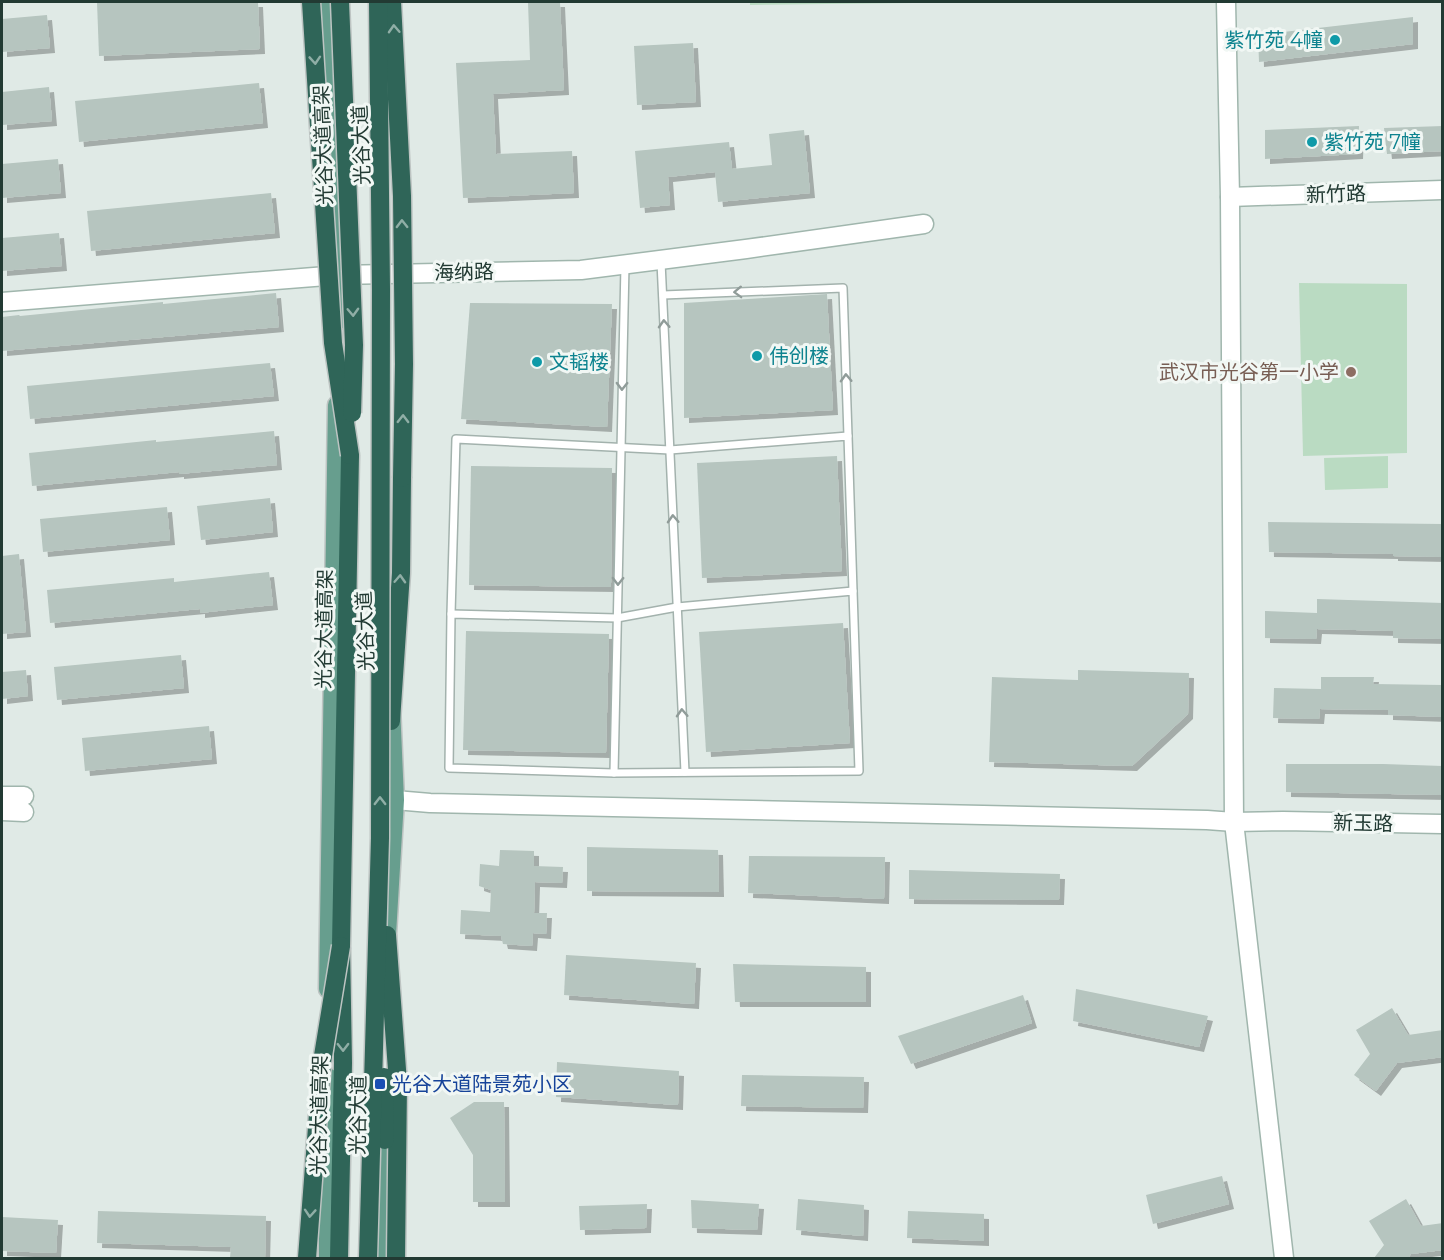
<svg xmlns="http://www.w3.org/2000/svg" width="1444" height="1260" viewBox="0 0 1444 1260" font-family="Montserrat,'Noto Sans SC',sans-serif">
<style>
.green{fill:#badbc2}
.building{fill:#b6c5bf;filter:url(#shadow)}
.lines{fill:none;stroke-linecap:round;stroke-linejoin:round}
.lane-casing{stroke:#a3b2ad;stroke-width:10}
.secondary-casing{stroke:#a0b6ad;stroke-width:21}
.primary-casing{stroke:#bdc4c2;stroke-width:21}
.highway-casing{stroke:#bdc4c2;stroke-width:21}
.lane{stroke:#fff;stroke-width:7}
.secondary{stroke:#fff;stroke-width:18}
.primary{stroke:#679e8e;stroke-width:18}
.highway{stroke:#2f6558;stroke-width:18}
.highway-bridge-casing{stroke:#bdc4c2;stroke-width:21;stroke-linecap:butt}
.highway-bridge{stroke:#2f6558;stroke-width:18}
.oneway{stroke:#90aea6}
.oneway2{stroke:#909c99}
.culture-dot{fill:#0f9aa8;stroke:#f1f7f4;stroke-width:2}
.education-dot{fill:#8d6e63;stroke:#f1f7f4;stroke-width:2}
.transit-dot{fill:#1a4fb4;stroke:#f1f7f4;stroke-width:2}
.labels{text-anchor:middle;stroke-width:6;stroke-linejoin:round;paint-order:stroke}
.culture-label{font-size:20px;fill:#0d838f;stroke:#f1f7f4;text-anchor:start}
.street-label{font-size:20px;fill:#223a33;stroke:#f1f7f4}
.education-label{font-size:20px;fill:#785e54;stroke:#f1f7f4;text-anchor:end}
.transit-label{font-size:20px;fill:#164399;stroke:#f1f7f4;text-anchor:start}
</style>
<defs>
<filter id="shadow"><feDropShadow dx="5" dy="5" stdDeviation="0" flood-color="#0004"/></filter>
</defs>
<rect width="100%" height="100%" fill="#e0eae6"/>
<g class="green">
<polygon points="750,2 999,2 750,5"/>
<polygon points="1299,283 1407,284 1407,453 1303,456"/>
<polygon points="1388,456 1388,488 1325,490 1324,458"/>
</g>
<g class="building">
<polygon points="97,2 258,2 260,49 99,56"/>
<polygon points="528,2 560,2 564,90 493,94 496,154 572,151 574,193 463,198 456,63 530,60"/>
<polygon points="47,15 50,48 2,52 2,19"/>
<polygon points="1413,17 1413,44 1259,62 1258,35"/>
<polygon points="693,43 696,102 637,105 634,46"/>
<polygon points="259,83 263,123 79,142 75,101"/>
<polygon points="49,87 52,121 2,125 2,92"/>
<polygon points="1359,126 1358,154 1265,159 1265,130"/>
<polygon points="1443,126 1443,151 1387,154 1384,128"/>
<polygon points="804,130 810,193 718,202 715,172 668,177 670,205 640,208 635,151 729,142 732,169 772,165 769,134"/>
<polygon points="58,159 61,193 2,198 2,164"/>
<polygon points="271,193 275,233 91,251 87,211"/>
<polygon points="59,233 62,266 2,271 2,238"/>
<polygon points="276,293 279,327 2,351 2,317 19,315 20,316 163,302 163,304"/>
<polygon points="827,294 833,410 684,418 684,303"/>
<polygon points="470,303 612,304 607,427 461,419"/>
<polygon points="270,363 274,396 30,419 27,386"/>
<polygon points="274,431 277,465 179,474 179,472 32,486 29,453 156,440 156,442"/>
<polygon points="837,456 842,571 702,578 697,463"/>
<polygon points="471,466 612,468 611,587 469,585"/>
<polygon points="270,498 273,532 201,540 197,506"/>
<polygon points="167,507 170,540 43,552 40,519"/>
<polygon points="1268,522 1443,524 1443,557 1393,556 1393,554 1269,552"/>
<polygon points="19,554 26,632 2,634 2,556"/>
<polygon points="269,572 273,605 200,613 200,609 50,623 47,590 174,578 174,582"/>
<polygon points="1317,599 1443,603 1443,639 1393,638 1393,631 1317,629 1316,639 1265,638 1265,611 1317,613"/>
<polygon points="843,623 850,743 706,752 699,632"/>
<polygon points="466,631 609,634 606,753 463,750"/>
<polygon points="181,655 184,688 57,700 54,667"/>
<polygon points="26,670 28,696 2,699 2,672"/>
<polygon points="1078,670 1189,673 1188,714 1132,766 989,762 992,677 1078,680"/>
<polygon points="1321,677 1374,677 1373,684 1443,685 1443,717 1388,715 1388,710 1320,709 1319,719 1273,718 1274,688 1321,689"/>
<polygon points="209,726 212,759 85,771 82,738"/>
<polygon points="1286,764 1383,764 1443,766 1443,795 1286,792"/>
<polygon points="587,847 718,850 719,892 587,891"/>
<polygon points="500,850 534,851 534,866 563,867 562,883 535,882 534,913 547,913 546,934 533,933 532,946 503,944 501,936 460,934 461,910 490,912 491,890 479,886 480,864 499,866"/>
<polygon points="749,856 885,857 884,899 748,893"/>
<polygon points="909,870 1060,874 1059,900 909,899"/>
<polygon points="566,955 696,963 694,1004 564,995"/>
<polygon points="733,964 866,967 866,1002 735,1002"/>
<polygon points="1076,989 1208,1016 1199,1047 1073,1021"/>
<polygon points="1023,995 1032,1023 911,1064 898,1036"/>
<polygon points="1392,1008 1408,1035 1443,1030 1443,1057 1397,1063 1376,1091 1354,1075 1370,1054 1356,1030"/>
<polygon points="557,1062 679,1071 678,1105 556,1097"/>
<polygon points="742,1075 864,1077 863,1108 741,1106"/>
<polygon points="474,1102 504,1102 505,1202 473,1202 473,1155 450,1118"/>
<polygon points="1222,1176 1229,1204 1153,1224 1146,1195"/>
<polygon points="798,1199 864,1205 863,1236 796,1230"/>
<polygon points="1406,1199 1421,1226 1443,1223 1443,1250 1411,1254 1408,1258 1374,1258 1384,1245 1369,1221"/>
<polygon points="691,1200 759,1204 757,1230 692,1228"/>
<polygon points="647,1204 646,1228 580,1230 579,1206"/>
<polygon points="98,1211 266,1216 265,1258 230,1258 231,1247 97,1243"/>
<polygon points="908,1211 984,1214 984,1241 907,1238"/>
<polygon points="2,1217 58,1220 56,1253 2,1251"/>
</g>
<g class="lines">
<defs>
<g id="lane">
<polyline points="661,262 685,772"/>
<polyline points="663,295 843,288 848,436"/>
<polygon points="853,591 859,771 614,773 449,768 451,614 617,618 677,607"/>
<polyline points="451,614 456,439 670,450 848,436 853,591"/>
<polyline points="614,773 625,265"/>
</g>
<g id="secondary">
<polyline points="1226,2 1230,197 1234,822 1284,1258"/>
<polyline points="1230,197 1442,190"/>
<polyline points="2,302 339,275 581,270 746,249 924,224"/>
<polyline points="2,796 24,796"/>
<polyline points="395,800 430,803 1207,820 1234,822 1283,821 1442,824"/>
<polyline points="2,811 24,812"/>
</g>
<g id="primary">
<polyline points="327,2 339,275 339,320"/>
<polyline points="386,951 395,800 391,706"/>
<polyline points="328,989 337,405"/>
<polyline points="328,1077 328,1258"/>
<polyline points="379,1258 380,1149"/>
</g>
<g id="highway">
<polyline points="391,721 401,573 402,478"/>
<polyline points="339,1258 343,1063 341,946 350,455"/>
</g>
</defs>
<use href="#lane" class="lane-casing"/>
<use href="#secondary" class="secondary-casing"/>
<use href="#primary" class="primary-casing"/>
<use href="#highway" class="highway-casing"/>
<use href="#lane" class="lane"/>
<use href="#secondary" class="secondary"/>
<use href="#primary" class="primary"/>
<use href="#highway" class="highway"/>
<defs>
<g id="highway-bridge">
<polyline points="311,2 333,343 350,455"/>
<polyline points="340,2 354,345 352,413"/>
<polyline points="392,2 402,196 404,364 402,478"/>
<polyline points="387,935 398,1083 396,1258"/>
<polyline points="384,1077 385,1140"/>
<polyline points="307,1258 322,1062 341,946"/>
<polyline points="368,1258 380,838 381,289 378,2"/>
</g>
</defs>
<use href="#highway-bridge" class="highway-bridge-casing"/>
<use href="#highway-bridge" class="highway-bridge"/>
</g>
<defs><path id="oneway-chevron" d="M-2-3.5L2.5 0L-2 3.5" fill="none" stroke-width="1.6" stroke-linecap="round" stroke-linejoin="round" transform="scale(1.5)"/></defs>
<g class="oneway">
<use href="#oneway-chevron" transform="translate(394 29) rotate(-93)"/>
<use href="#oneway-chevron" transform="translate(315 60) rotate(86)"/>
<use href="#oneway-chevron" transform="translate(402 224) rotate(-91)"/>
<use href="#oneway-chevron" transform="translate(353 312) rotate(88)"/>
<use href="#oneway-chevron" transform="translate(403 419) rotate(-89)"/>
<use href="#oneway-chevron" transform="translate(400 579) rotate(-87)"/>
<use href="#oneway-chevron" transform="translate(380 801) rotate(-90)"/>
<use href="#oneway-chevron" transform="translate(343 1047) rotate(89)"/>
<use href="#oneway-chevron" transform="translate(310 1213) rotate(94)"/>
</g>
<g class="oneway2">
<use href="#oneway-chevron" transform="translate(738 292) rotate(178)"/>
<use href="#oneway-chevron" transform="translate(664 324) rotate(-93)"/>
<use href="#oneway-chevron" transform="translate(846 378) rotate(-92)"/>
<use href="#oneway-chevron" transform="translate(622 386) rotate(91)"/>
<use href="#oneway-chevron" transform="translate(673 519) rotate(-93)"/>
<use href="#oneway-chevron" transform="translate(618 581) rotate(91)"/>
<use href="#oneway-chevron" transform="translate(682 713) rotate(-93)"/>
</g>
<g class="culture-dot">
<circle cx="1335" cy="40" r="6"/>
<circle cx="1312" cy="142" r="6"/>
<circle cx="757" cy="356" r="6"/>
<circle cx="537" cy="362" r="6"/>
</g>
<circle class="education-dot" cx="1351" cy="372" r="6"/>
<rect class="transit-dot" x="374" y="1078" width="12" height="12" rx="3"/>
<g class="labels">
<g class="culture-label">
<text x="1323" y="47" text-anchor="end">紫竹苑 4幢</text>
<text x="1324" y="149">紫竹苑 7幢</text>
<text x="769" y="363">伟创楼</text>
<text x="549" y="369">文韬楼</text>
</g>
<g class="street-label">
<text transform="translate(323 145) rotate(-92)" y="7">光谷大道高架</text>
<text transform="translate(361 145) rotate(-92)" y="7">光谷大道</text>
<text transform="translate(1336 194) rotate(-2)" y="7">新竹路</text>
<text transform="translate(464 272) rotate(-1)" y="7">海纳路</text>
<text transform="translate(324 629) rotate(-89)" y="7">光谷大道高架</text>
<text transform="translate(365 631) rotate(-92)" y="7">光谷大道</text>
<text transform="translate(1363 823) rotate(1)" y="7">新玉路</text>
<text transform="translate(319 1115) rotate(-89)" y="7">光谷大道高架</text>
<text transform="translate(358 1115) rotate(-89)" y="7">光谷大道</text>
</g>
<g class="education-label">
<text x="1339" y="379">武汉市光谷第一小学</text>
</g>
<g class="transit-label">
<text x="392" y="1091">光谷大道陆景苑小区</text>
</g>
</g>
<rect width="1444" height="1260" fill="none" stroke="#223a33" stroke-width="6"/>
</svg>
